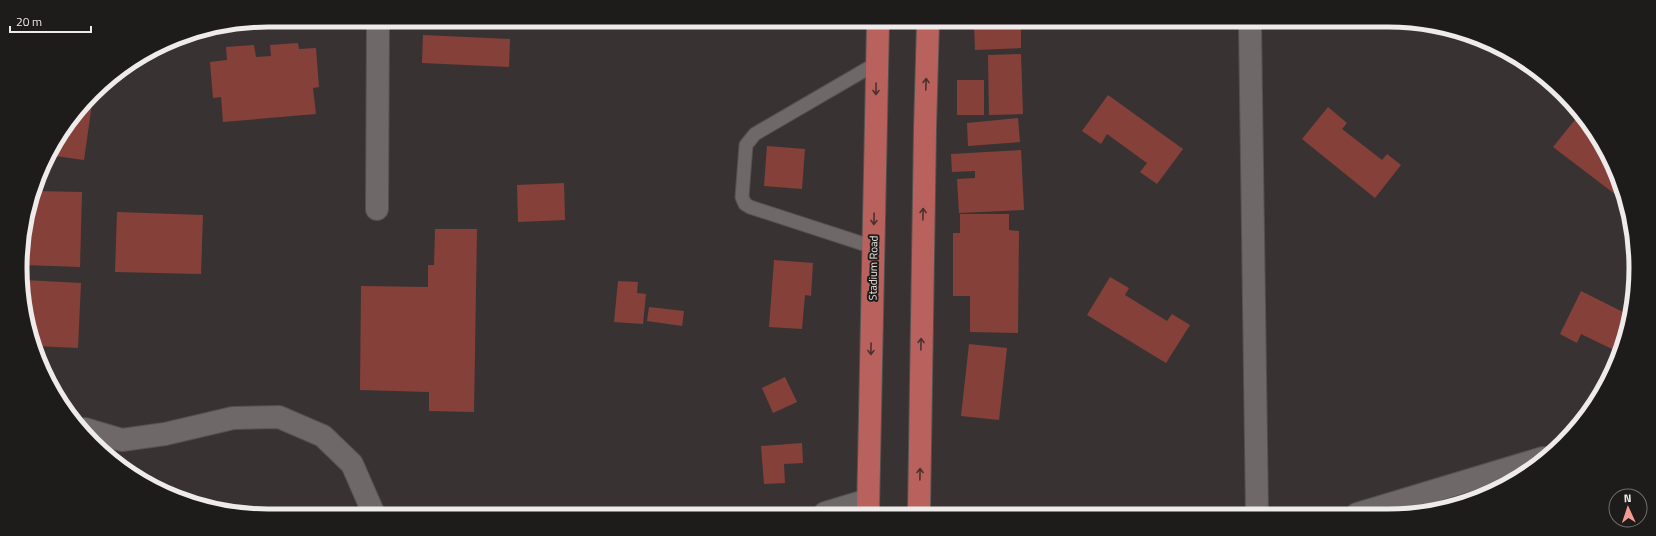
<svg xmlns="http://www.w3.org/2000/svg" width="1656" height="536" viewBox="0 0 1656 536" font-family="'Titillium Web',sans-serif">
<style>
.building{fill:#85403a}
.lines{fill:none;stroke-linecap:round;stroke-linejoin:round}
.service-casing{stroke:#555150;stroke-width:15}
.minor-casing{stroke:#555150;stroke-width:24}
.primary-casing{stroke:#555150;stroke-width:24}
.service{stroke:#6e6868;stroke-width:13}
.minor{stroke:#6e6868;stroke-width:22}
.primary{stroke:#b9625d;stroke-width:22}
.oneway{stroke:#4c302f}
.labels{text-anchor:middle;stroke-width:4;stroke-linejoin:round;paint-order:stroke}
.street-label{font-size:11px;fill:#eeebea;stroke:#1e1b1b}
.rim{fill:none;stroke:#eeebea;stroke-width:5}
</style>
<rect width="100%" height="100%" fill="#383332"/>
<g class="building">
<polygon points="974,23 1021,23 1021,48 975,50"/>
<polygon points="423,35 510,39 509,67 422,63"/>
<polygon points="298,43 299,49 316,48 319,87 313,88 316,114 223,122 221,97 213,98 210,62 227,60 226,47 254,45 256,57 271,56 270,45"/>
<polygon points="1021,54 1023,114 989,115 988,55"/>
<rect x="957" y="80" width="27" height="35"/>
<polygon points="1108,95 1183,149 1157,184 1140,172 1147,163 1107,134 1101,144 1082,131"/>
<polygon points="93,97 84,160 48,155"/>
<polygon points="1328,107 1347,123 1342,129 1382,160 1387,154 1401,165 1375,198 1302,139"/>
<polygon points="1578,116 1594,130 1597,138 1595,142 1601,147 1624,201 1553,147"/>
<polygon points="1018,118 1020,142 968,146 967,123"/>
<polygon points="767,146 805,149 802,189 764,186"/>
<polygon points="1021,150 1024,210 959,213 957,179 975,178 975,171 952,172 951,154"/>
<polygon points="564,183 565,220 518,222 517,185"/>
<polygon points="36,191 82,192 80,267 24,265 24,230"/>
<polygon points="117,212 203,215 201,274 115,272"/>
<polygon points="960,214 1009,214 1009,230 1019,231 1018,333 970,332 970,296 953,296 953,233 960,233"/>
<polygon points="435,229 477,229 474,412 429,411 429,392 360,390 361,286 428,287 428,265 434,265"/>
<polygon points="774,260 813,263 811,296 805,295 802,329 769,327"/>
<polygon points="1110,277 1129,288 1125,295 1167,321 1172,314 1190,325 1166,363 1087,315"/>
<polygon points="25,280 81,283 78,348 35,346 28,332"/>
<polygon points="618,281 638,282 637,293 646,294 643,324 614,322"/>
<polygon points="1581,291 1631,316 1618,352 1581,334 1577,343 1560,334"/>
<polygon points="649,307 684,311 682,326 647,321"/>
<polygon points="969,344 1007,348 999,420 961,416"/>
<polygon points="785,377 797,402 773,413 762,388"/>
<polygon points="802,443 803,463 784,464 785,483 764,484 761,446"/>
</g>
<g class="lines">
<defs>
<polyline id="service" points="873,247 750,207 745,204 742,197 746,145 755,134 877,63"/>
<g id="minor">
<polyline points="1250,24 1257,513"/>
<polyline points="377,209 378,20"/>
<polyline points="85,429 122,440 165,434 233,418 279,417 323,436 352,464 373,512"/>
<polyline points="825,513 868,500"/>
<polyline points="1357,514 1543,458"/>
</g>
<g id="primary">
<polyline points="868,513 878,23"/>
<polyline points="919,513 925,129 928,23"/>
</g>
</defs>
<use href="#service" class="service-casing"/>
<use href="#minor" class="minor-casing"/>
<use href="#primary" class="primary-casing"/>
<use href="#service" class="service"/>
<use href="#minor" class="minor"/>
<use href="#primary" class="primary"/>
</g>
<defs><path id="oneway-shaft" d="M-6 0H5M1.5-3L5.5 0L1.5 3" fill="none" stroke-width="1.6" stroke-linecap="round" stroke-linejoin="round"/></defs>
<g class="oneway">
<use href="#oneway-shaft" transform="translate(926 84) rotate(-88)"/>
<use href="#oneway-shaft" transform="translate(876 89) rotate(91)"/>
<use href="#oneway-shaft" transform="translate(923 214) rotate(-89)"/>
<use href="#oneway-shaft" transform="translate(874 219) rotate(91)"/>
<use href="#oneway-shaft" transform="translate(921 344) rotate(-89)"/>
<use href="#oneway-shaft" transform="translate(871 349) rotate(91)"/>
<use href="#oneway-shaft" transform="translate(920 474) rotate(-89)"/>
</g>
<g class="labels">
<g class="street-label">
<text transform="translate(873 268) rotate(-89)" y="4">Stadium Road</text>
</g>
</g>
<path d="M0 0H1656V536H0ZM268 27H1388A241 241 0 0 1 1629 268V268A241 241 0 0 1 1388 509H268A241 241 0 0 1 27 268V268A241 241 0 0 1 268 27Z" fill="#1e1b1b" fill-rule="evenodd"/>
<path class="rim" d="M268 27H1388A241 241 0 0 1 1629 268V268A241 241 0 0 1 1388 509H268A241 241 0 0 1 27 268V268A241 241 0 0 1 268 27Z"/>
<g transform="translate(1628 508) rotate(357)"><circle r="19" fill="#1e1b1b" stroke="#716e6e"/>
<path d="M0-3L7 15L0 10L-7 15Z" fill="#f59c92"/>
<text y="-6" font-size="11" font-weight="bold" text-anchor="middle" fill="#eeebea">N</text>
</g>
<path d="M10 26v6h81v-6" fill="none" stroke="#eeebea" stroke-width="2"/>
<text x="16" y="26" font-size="12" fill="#eeebea" stroke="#1e1b1b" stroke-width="3" paint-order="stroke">20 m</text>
</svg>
